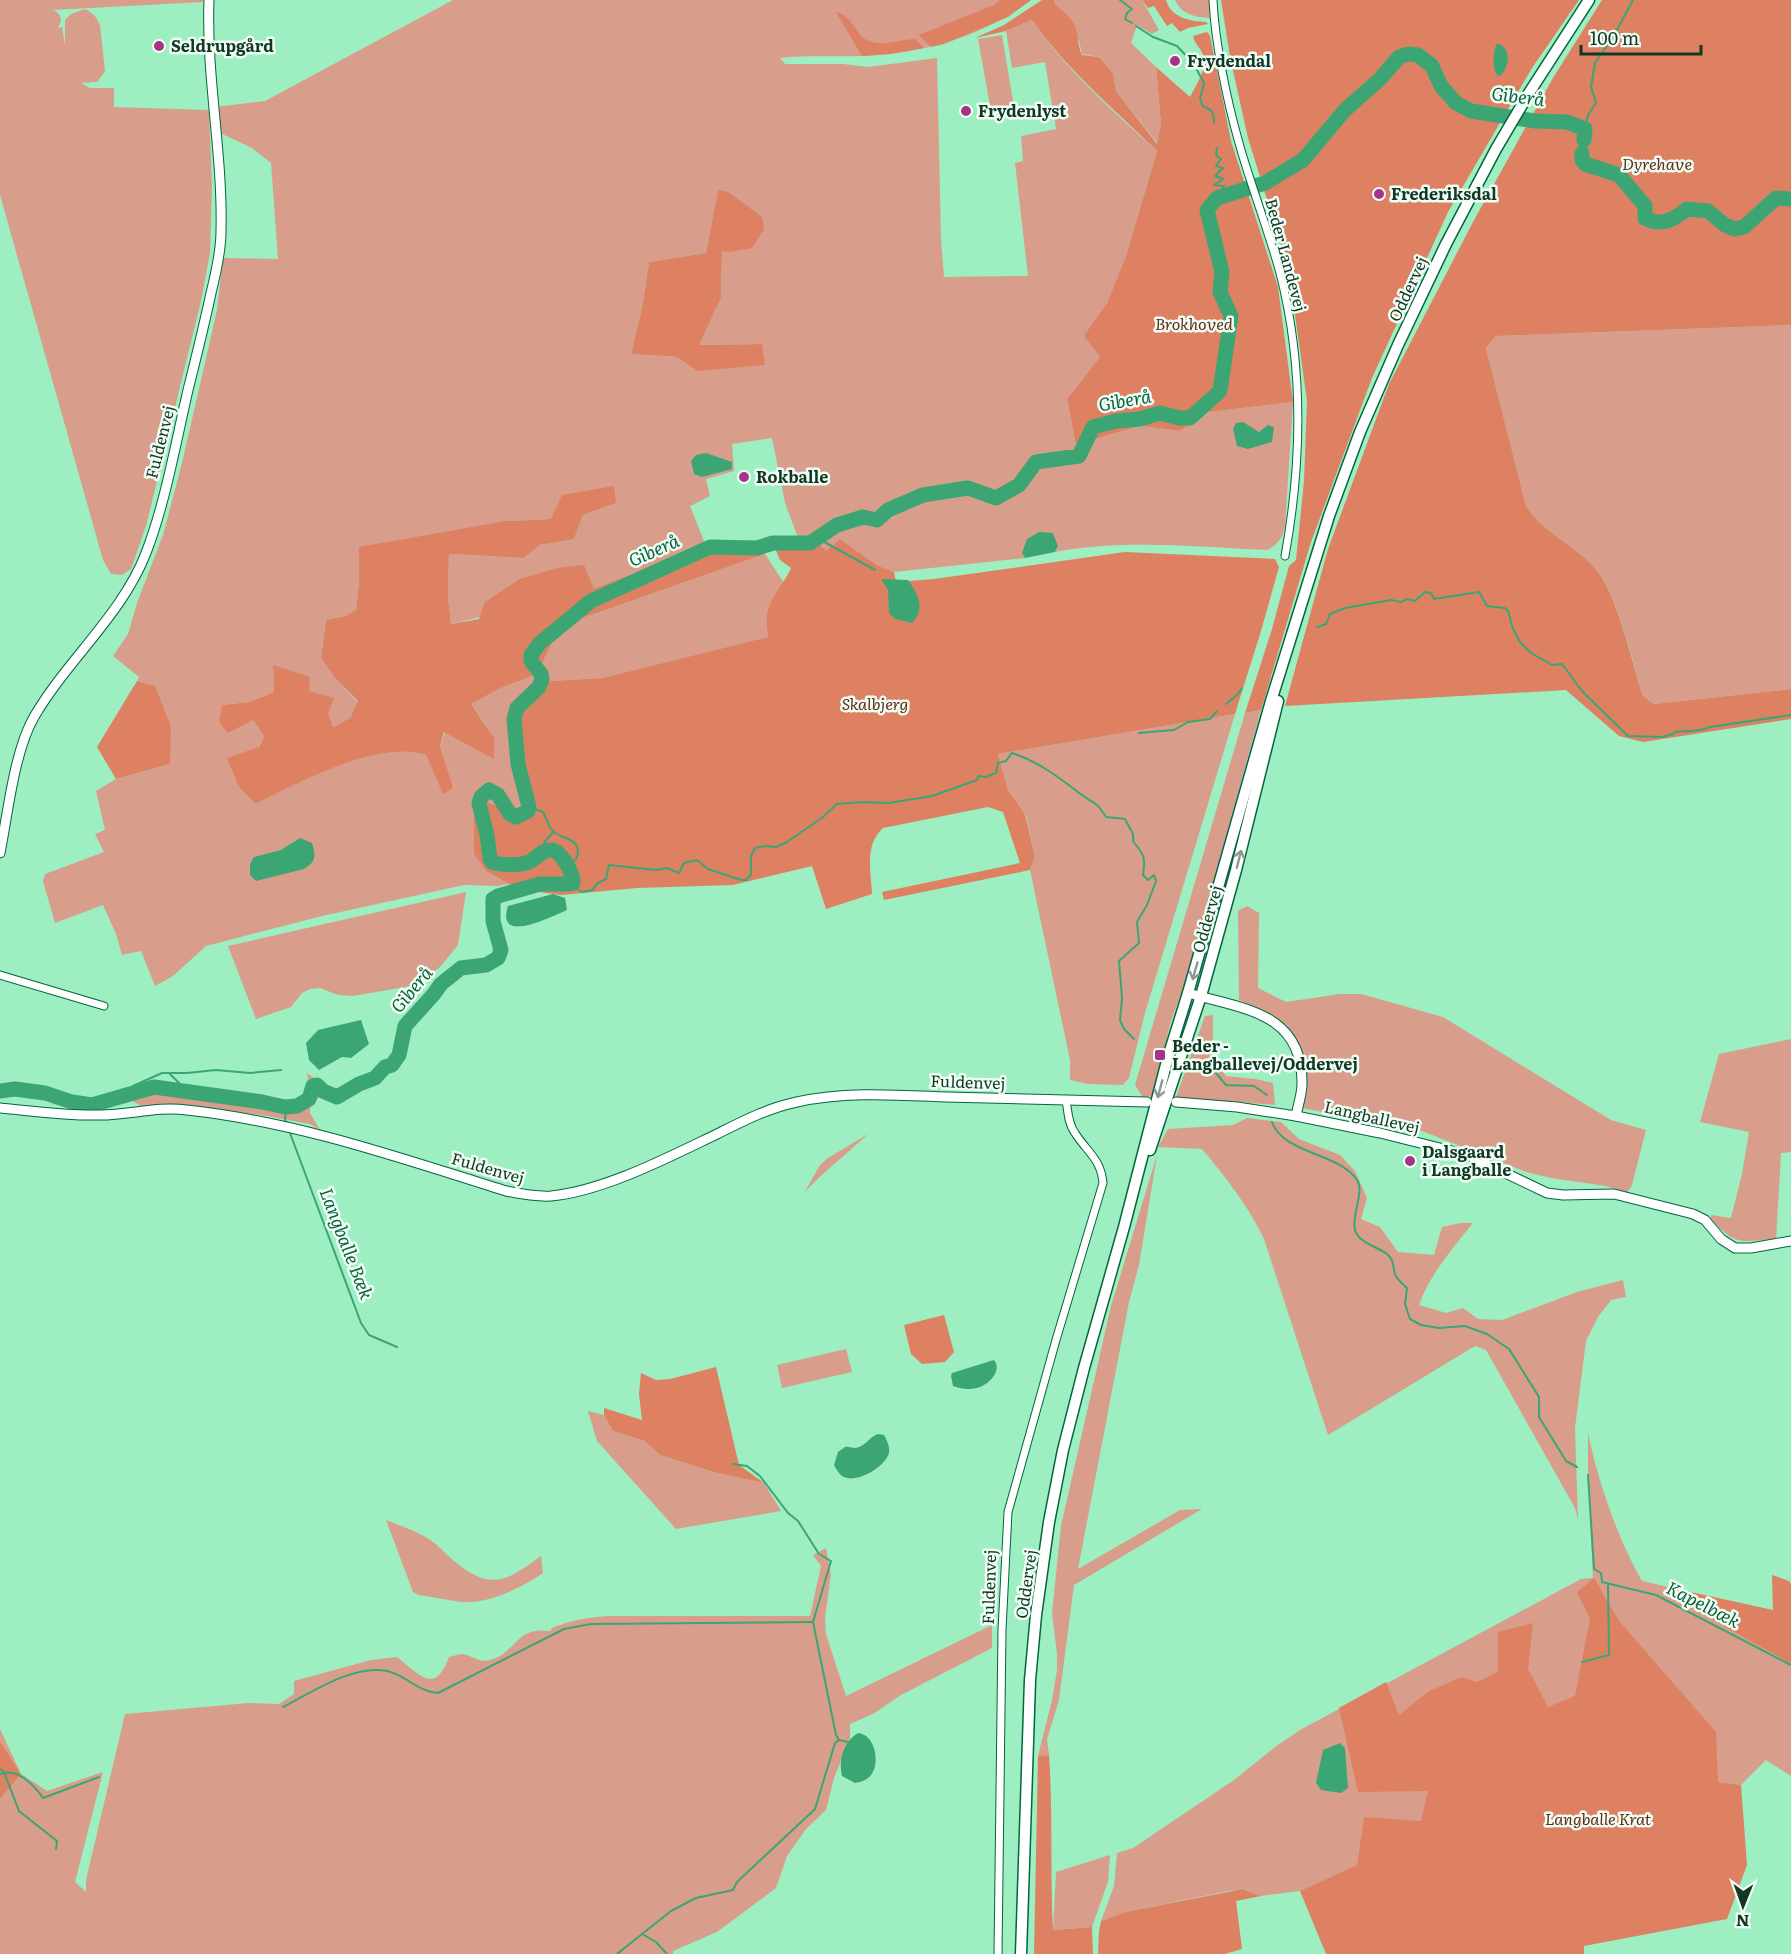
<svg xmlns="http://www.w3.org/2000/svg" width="1791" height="1954" viewBox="0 0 1791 1954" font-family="Literata,serif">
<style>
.green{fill:#d89e8b;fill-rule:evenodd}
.forest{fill:#de8162}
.water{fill:#3ba674}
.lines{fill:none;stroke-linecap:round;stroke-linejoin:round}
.stream{stroke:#3ba674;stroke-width:2}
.river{stroke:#3ba674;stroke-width:15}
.minor-casing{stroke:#02653f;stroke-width:9}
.tertiary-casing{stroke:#02653f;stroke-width:11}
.secondary-casing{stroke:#02653f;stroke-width:13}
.minor{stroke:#fff;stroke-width:7}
.tertiary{stroke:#fff;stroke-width:9}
.secondary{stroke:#fff;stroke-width:10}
.oneway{stroke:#8a9a92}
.poi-dot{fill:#a7328a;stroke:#effef5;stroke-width:2}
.labels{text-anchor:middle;stroke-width:5;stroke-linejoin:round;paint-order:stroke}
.poi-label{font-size:16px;font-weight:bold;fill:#143625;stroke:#effef5;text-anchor:start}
.park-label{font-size:16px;font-style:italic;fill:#662a15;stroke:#effef5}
.street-label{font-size:16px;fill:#143625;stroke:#effef5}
.water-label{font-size:18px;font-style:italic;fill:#0e5f3d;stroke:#effef5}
</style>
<rect width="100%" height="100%" fill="#9deec1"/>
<g class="green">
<path d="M0,0H203V2L53,10C61,13 64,21 57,28L62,27L65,45V20L71,14L85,9C93,13 96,16 100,25L105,71L97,82L81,83L90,88H114V107L209,110L212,187L210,253L201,301L146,526L131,569L122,575L111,574L103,560L0,195Z"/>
<path d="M453,0H1031C982,37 924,53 863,56C836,57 807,55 780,58L785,64H843L868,67L937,58L941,240L944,277L1028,276L1015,163L1023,161L1021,136L1056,129L1045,62L1012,68L1006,31L1032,20C1066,70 1113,111 1157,151L1126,256L1107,303L1085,336L1100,357L1067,399L1077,451L1098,438L1140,426L1180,431L1207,412L1293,402L1285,527C1282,538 1278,544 1268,550C1197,547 1125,539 1055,552L1058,546L1022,553L1025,558L894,572L877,565L840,539L826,552L818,543H800L785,503L772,438L732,444L734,471L706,479L710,496L690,506L706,546L594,590L451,624L448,596L449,554L522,558L540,545L574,539L583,515L616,503L551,519L506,521L359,582L356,610L345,616L326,620L321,658L335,678L358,702L350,718L333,727C323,696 298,683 273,666L274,692L249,702L222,705L240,725L253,720L264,736L239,787L255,804C302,781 373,740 426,755L443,793L452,787L440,746L445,732L494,758V737C485,726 480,714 471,704L501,688L537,674L560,626L765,554L784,583L776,593L769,637L602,678L535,682L528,808L515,814L474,796V854L486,871L509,884L498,886L464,885L322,916L206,946L173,976L155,986L141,951L122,955L116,934L103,905L55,923L43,881L45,874L104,852L95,834L105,830L96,791L116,779L170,764L155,686L137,681L139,677L113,656L128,634L137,603L163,535L182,463L217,310L223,258L278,259L271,163L252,148L220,133L216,107L265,101ZM718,190L722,250L721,298L699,345L761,344L697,371L677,357L631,354L642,308L649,262L706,253Z"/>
<polygon points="1054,0 1142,0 1159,30 1152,34 1137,25 1131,43 1156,67 1161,124 1158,144 1116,91 1113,73 1099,57 1082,54 1079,41 1054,3"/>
<path d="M1175,0H1209L1210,18C1195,17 1182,15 1175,0Z"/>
<polygon points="1002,35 1014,107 991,111 978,39"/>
<path d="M1791,325V689L1654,704L1643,696C1632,661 1618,593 1594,567C1574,544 1543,533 1526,506L1486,348L1496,336Z"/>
<polygon points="1261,710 1185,983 1171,1021 1152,1096 1143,1098 1135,1085 1245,713"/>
<polygon points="1235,714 1145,1013 1129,1078 1123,1085 1088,1084 1070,1080 1070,1060 1030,870 1035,857 1026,815 1008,790 998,754"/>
<polygon points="466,892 458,945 441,966 422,982 411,986 353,996 338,995 320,988 310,989 302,993 291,1007 256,1019 228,946"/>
<polygon points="1247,906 1259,913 1258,988 1286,1002 1340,994 1361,994 1443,1017 1611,1120 1646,1130 1632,1185 1627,1193 1606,1186 1551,1178 1526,1172 1422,1131 1302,1108 1307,1069 1298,1044 1286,1024 1267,1012 1239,1000 1238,911"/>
<polygon points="1213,1015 1213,1059 1226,1076 1255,1079 1273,1083 1275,1105 1176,1097 1205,1016"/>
<path d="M1791,1039V1152L1781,1153L1776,1239C1740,1241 1737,1247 1711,1219V1215L1731,1218L1742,1174L1749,1132L1700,1122L1719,1054Z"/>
<polygon points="307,1073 314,1078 321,1096 310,1105 310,1113 320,1130 310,1124 267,1116 191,1105 163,1104 141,1106 119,1093 153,1083 296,1104 306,1097 309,1085"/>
<path d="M1247,1118L1281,1122L1299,1139L1340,1155L1355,1171L1367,1198L1361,1219L1380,1227L1398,1252L1434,1255L1442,1227L1461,1223H1473C1452,1249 1430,1274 1419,1305L1446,1313L1463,1308L1478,1319L1502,1320L1577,1292L1623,1280L1626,1297L1611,1300L1598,1317L1586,1341L1575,1428L1578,1520L1575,1508L1486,1350L1475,1346L1328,1435L1264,1239C1247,1204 1227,1179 1202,1149L1158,1147L1168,1129L1233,1125Z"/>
<path d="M868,1134C847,1154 824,1171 804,1193L820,1165L828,1158Z"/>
<polygon points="1157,1155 1139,1265 1129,1302 1078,1569 1180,1510 1202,1509 1074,1585 1059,1700 1047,1739 1049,1755 1038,1756 1052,1700 1057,1670 1057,1654 1052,1613 1061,1526 1111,1306"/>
<polygon points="846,1349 852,1372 782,1388 777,1365"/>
<polygon points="588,1411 604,1415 613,1431 645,1441 660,1455 717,1473 764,1483 781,1511 676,1529 597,1441"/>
<path d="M1588,1433C1597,1478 1618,1540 1642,1581L1677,1589L1675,1599L1791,1664V1776L1766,1760L1741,1785L1718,1782L1358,1865L1300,1891L1261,1896L1244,1889L1229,1891L1125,1912L1101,1921L1114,1886L1117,1853L1133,1848L1234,1780L1275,1747L1300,1730L1581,1579L1593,1578L1588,1475Z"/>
<path d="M386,1520C401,1526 416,1531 429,1539C438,1545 446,1554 454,1561C490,1591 506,1582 541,1556L543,1573C521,1588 489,1604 461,1602C447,1600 433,1597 419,1595L413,1592Z"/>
<path d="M826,1548L831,1574L825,1617L826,1634L846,1696L992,1625V1648L901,1695L873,1714L850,1724V1738L834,1778L826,1810L806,1829L787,1856L776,1888L717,1932L673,1951V1954H0V1799L21,1774L0,1741V1729L21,1774L47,1791L103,1772L75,1882L86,1892V1880L125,1714L249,1703L279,1704L294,1694V1681L371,1660L397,1657C420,1675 435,1696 449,1657C453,1656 459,1654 463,1654C472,1656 480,1663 490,1660C517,1653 515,1626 550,1631L552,1628C571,1620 589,1617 610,1616H810L821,1566L813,1555Z"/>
<polygon points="1110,1855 1108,1882 1092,1927 1053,1930 1056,1872"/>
</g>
<g class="forest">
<polygon points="1000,0 1031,0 1008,17 944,44 931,47 919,35 994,5"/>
<path d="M1042,0H1054V3C1060,9 1068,15 1072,21C1079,31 1077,45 1082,55L1099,57L1113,73L1116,91L1157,144L1161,124L1156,67L1190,97C1197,83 1209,67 1202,52C1199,47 1194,42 1193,36L1207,32L1210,36L1231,141L1278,287L1293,402L1208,412L1180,431L1140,426L1098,438L1077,451L1067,399L1100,357L1084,336L1107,303L1126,256L1157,151C1114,109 1067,70 1032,20L1006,31L975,38L1004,25Z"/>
<path d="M1142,0H1166C1171,18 1190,21 1206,22L1208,24L1188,28L1180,32L1172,23L1167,26L1154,6L1148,8Z"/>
<polygon points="1221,0 1579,0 1532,68 1448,212 1372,378 1311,542 1261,710 1245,713 1272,629 1289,566 1296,560 1304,481 1307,401 1289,271 1248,138 1230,57"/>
<path d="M1602,0H1791V325L1496,336L1486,348L1526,506C1543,533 1574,544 1594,567C1618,594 1631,660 1643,696L1654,704L1791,689V719L1643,742L1619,736L1566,690L1285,706L1328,549L1389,384L1473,222L1553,78Z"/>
<path d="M836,12C855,17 855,38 872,42C886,46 901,39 915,39L924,48L890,54L862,56Z"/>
<polygon points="718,190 728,192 762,217 764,229 752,248 730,252 722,251 721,298 699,345 762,344 765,365 697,371 677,357 631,354 642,308 649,262 706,253"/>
<path d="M614,486L616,503L583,515L574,539L540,545L523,558L449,554L448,596L451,624L479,619L485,602L520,579L557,568L584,565L594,589L706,546H729L758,541L765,554L560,626L537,674L501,688L471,704C479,714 485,726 494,737V759L444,732L440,746L453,788L443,794L426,755C375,740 301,782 255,804L239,787L227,758L259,747L264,736L253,720L228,733L219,722L222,705L249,702L274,692L273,665L310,677L309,691L334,698L328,713L333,727L350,718L358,701L335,678L321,658L326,620L345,616L356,610L359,582V547L506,521L551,519L562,495Z"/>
<path d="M840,539L877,565L894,572L896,582L934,579L1125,552L1275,559L1279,567L1261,631L1235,714L998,754L1008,790L1025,814L1035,857L1030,870L884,900L882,892L1020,863L1003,812L988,807L883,828C864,845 871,871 872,894L826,909L812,866L733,885L637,888L561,895L518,889L486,871L474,854V796L515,814L528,808L513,702L534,682L602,678L768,637C768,630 766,623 767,617C768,599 784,584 791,568L780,560L773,543H818L826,551Z"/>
<polygon points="137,681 155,686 171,727 170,764 116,779 97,747"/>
<polygon points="944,1315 954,1352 945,1362 922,1364 911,1354 904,1325"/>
<polygon points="716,1367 739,1465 764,1483 717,1473 660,1455 645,1441 613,1431 604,1415 604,1408 642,1420 639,1394 641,1373 656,1380 670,1379"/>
<polygon points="1772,1575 1789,1581 1791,1584 1791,1664 1675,1599 1677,1589 1773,1610"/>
<polygon points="1594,1578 1619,1621 1716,1732 1718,1782 1741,1785 1747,1865 1727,1919 1584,1946 1584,1954 1326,1954 1300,1891 1357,1865 1364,1817 1421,1821 1428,1791 1358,1792 1339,1708 1386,1682 1399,1715 1429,1691 1462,1677 1477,1682 1498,1672 1498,1632 1533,1623 1528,1669 1548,1707 1575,1696 1590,1619 1577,1592"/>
<polygon points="0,1741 21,1774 0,1799"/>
<path d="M1049,1755C1053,1813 1050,1872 1053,1930L1092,1927L1093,1954H1034L1038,1756Z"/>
<polygon points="1243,1889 1261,1896 1236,1901 1242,1949 1225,1954 1098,1954 1099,1931 1101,1921 1125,1912"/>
</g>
<g class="water">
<path d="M1499,44C1512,50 1509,67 1500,76L1497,75C1492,67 1493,55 1496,45Z"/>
<polygon points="1243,422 1259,432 1268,425 1274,427 1272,442 1248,449 1237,446 1233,429 1236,423"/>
<polygon points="706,453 732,462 732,469 702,477 694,474 691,461 696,455"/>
<polygon points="1039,532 1053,533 1058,546 1055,552 1025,558 1022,553 1027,539"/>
<path d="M881,579L908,580C918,594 926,608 912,623L895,619L889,613L888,590Z"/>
<path d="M300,838L312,843C316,856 316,862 304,869L256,881L250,875V864L254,857L281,850Z"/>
<path d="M553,894L565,898L567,910C553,916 495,946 508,906Z"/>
<polygon points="361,1020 369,1044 351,1058 342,1057 319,1070 309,1060 306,1043 318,1030"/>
<path d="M994,1360C1003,1371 988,1385 977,1388C969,1390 961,1389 953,1386L951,1376L952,1373Z"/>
<path d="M878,1434L884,1435C887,1441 890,1446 889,1453C885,1467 860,1481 847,1478C840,1477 837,1470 834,1465L838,1452L845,1447C848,1446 852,1448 855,1448C865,1447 870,1436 878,1434Z"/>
<path d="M858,1733C878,1735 882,1772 865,1780C861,1782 858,1782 855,1783L842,1776C838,1760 844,1741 858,1733Z"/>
<polygon points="1340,1743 1345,1748 1348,1788 1341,1793 1321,1790 1316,1783 1323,1750"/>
</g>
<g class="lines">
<g class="stream">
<polyline points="1120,0 1132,9 1127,13 1125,19 1132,23"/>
<polyline points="1136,26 1153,37 1177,46 1193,63"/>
<path d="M1197,70L1204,83L1200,99L1203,106C1212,110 1214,112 1214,123"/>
<polyline points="1585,129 1588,115 1596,103 1591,87 1595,63 1613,37 1633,0"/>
<polyline points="1217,198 1224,186 1214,185 1223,179 1215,176 1223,168 1216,166 1221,159 1216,155 1217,148"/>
<polyline points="817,538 875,570"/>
<path d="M1317,627L1326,624L1330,614L1345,608L1391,600L1401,602L1407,599L1415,601L1425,592L1431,593L1434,599L1479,592L1487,606L1505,608L1508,611L1513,629L1520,642L1531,653L1552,665L1562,664L1582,691L1628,736L1662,737L1673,734L1675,732C1688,730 1697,733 1710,727L1791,715"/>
<polyline points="1226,704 1237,695 1242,688"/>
<polyline points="1139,733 1174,730 1188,722 1210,719 1217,711"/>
<path d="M529,807L543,812C546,817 548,825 552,830C559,839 577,837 578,851C578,859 574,863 567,866"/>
<polyline points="544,843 553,832"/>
<path d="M570,884L582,892L592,890L598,883L606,879L609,865L656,870L667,868L679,873L684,863L697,860L708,869L741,880H746L751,875V856L755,848L765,846L776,847L787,842L823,817L837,804L863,802L888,803L932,796L977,780L979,776L986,777L996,773L998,763L1006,761L1012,753C1037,761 1057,776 1078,792C1092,804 1094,798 1106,817L1125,819L1133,834V841C1144,855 1146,857 1143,875L1148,880L1154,875L1156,881L1147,905L1137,922L1139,943L1119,961L1122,998L1120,1020L1124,1029L1134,1039"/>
<polyline points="1210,1066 1226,1085 1254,1086 1267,1095"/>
<polyline points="169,1073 188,1092"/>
<polyline points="128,1094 133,1086 162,1073 187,1073 216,1070 250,1073 281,1070"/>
<polyline points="286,1107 285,1121 289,1123"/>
<path d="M1272,1122C1283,1154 1340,1153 1357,1180C1365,1191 1351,1216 1355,1230C1359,1243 1376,1246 1387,1254C1394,1260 1393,1266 1395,1274C1397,1280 1403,1284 1407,1288L1405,1304L1410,1319L1421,1325L1439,1328L1465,1326L1487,1334L1509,1349L1539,1397V1417L1566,1461L1577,1467"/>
<polyline points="290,1133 361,1323 369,1335 397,1347"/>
<polyline points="733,1464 747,1466 760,1476 788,1513 798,1521 819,1554 831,1561 813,1622 836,1735 839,1740 848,1742"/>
<polyline points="1588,1475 1594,1569 1601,1573 1602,1582 1656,1595 1791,1665"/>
<polyline points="1582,1662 1609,1655 1608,1585"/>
<path d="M283,1707C312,1692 354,1664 387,1671C406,1675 418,1692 438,1693L564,1629L591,1624L813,1622"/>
<polyline points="0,1769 4,1772 19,1811 57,1841 56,1849"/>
<path d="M0,1774C17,1767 34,1785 43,1798L99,1777"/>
<polyline points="644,1935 656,1942 667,1954"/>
<polyline points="617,1954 671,1911 696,1898 733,1890 737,1882 815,1809 835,1743 839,1740"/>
</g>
<g class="river">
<path d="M1582,153V160L1585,164L1619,175L1645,206V218C1662,227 1673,220 1687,209L1708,211L1725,225L1735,229L1744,227L1776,198L1791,199"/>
<path d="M0,1091L15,1089L45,1093L72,1102L92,1105L154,1087L262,1102L285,1107L297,1106L309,1099L313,1086L317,1085L323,1091L337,1097L359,1084L375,1078L385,1067L392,1065L399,1055L405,1026L433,995L441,984L461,968L486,965L498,958L501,950L493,921V899L498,896L540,884H570L573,883C574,874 560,849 551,850C541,850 538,857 531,861C522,866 503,865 493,863L490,859L487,835L479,803L481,797L489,790L498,795L510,814L516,817L528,811L529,807L518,764L514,719L517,708L539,687L542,679L541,674L531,661V655L540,643L591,601L710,547L757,548L773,543H810L837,525L863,517L877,520L888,510L923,495L968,488L996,498L1019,485L1036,462L1079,456L1093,427L1116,421L1140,419L1160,413L1179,418H1190L1220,391L1231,316L1220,292L1222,272L1207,210L1217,198L1265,183L1303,160L1345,110L1380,79L1399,57L1408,54L1418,55L1432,66L1441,86L1456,103L1471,111L1535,121L1567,122L1585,129L1584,140"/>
</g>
<defs>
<g id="minor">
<path d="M1213,0C1215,43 1227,101 1239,143C1251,186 1268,229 1280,273C1304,366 1302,462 1285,556"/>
<polyline points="0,975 104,1006"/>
<path d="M998,1954L1002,1630L1008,1512L1056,1340L1103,1183C1101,1159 1087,1152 1075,1133C1068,1124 1068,1111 1066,1100"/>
</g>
<g id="tertiary">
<path d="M0,853C8,813 14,752 34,717C67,660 122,615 146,553C165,504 176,442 188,390C196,358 204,326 211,293C216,273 221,252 221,231C223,154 206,77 209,0"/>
<path d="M1188,993C1243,1009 1303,1012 1302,1084C1302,1094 1298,1105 1296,1116"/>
<polyline points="1176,1102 1237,1107 1296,1116 1380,1133 1468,1155 1547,1193 1563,1195 1614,1194 1693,1214 1705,1220 1721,1239 1735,1248 1751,1248 1791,1241"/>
<path d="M0,1108C33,1111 67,1116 100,1115C130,1115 157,1106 187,1110C298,1122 400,1158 506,1191C521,1194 536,1197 551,1196C604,1191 669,1157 717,1134C743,1121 768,1108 797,1102C845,1091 897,1095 946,1097C1013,1099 1080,1100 1147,1102"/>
</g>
<g id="secondary">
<polyline points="1150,1150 1201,996 1236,870 1278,701"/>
<polyline points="1021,1954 1030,1680 1036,1615 1049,1522 1063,1450 1084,1368 1124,1227 1168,1057 1188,993 1271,701 1329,516 1360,432 1398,345 1446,244 1496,149 1529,93 1589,0"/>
</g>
</defs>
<use href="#minor" class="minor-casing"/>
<use href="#tertiary" class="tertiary-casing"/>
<use href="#secondary" class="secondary-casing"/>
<use href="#minor" class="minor"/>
<use href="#tertiary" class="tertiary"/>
<use href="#secondary" class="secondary"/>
</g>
<defs><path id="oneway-shaft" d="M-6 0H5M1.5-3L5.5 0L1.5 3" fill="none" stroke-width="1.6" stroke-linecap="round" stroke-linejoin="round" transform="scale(1.5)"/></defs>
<g class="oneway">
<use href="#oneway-shaft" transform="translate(1239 859) rotate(-76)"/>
<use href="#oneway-shaft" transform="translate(1195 971) rotate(106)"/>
<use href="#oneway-shaft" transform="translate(1160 1089) rotate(105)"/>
</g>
<g class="poi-dot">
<circle cx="159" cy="46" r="6"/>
<circle cx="1175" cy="61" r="6"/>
<circle cx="966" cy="111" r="6"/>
<circle cx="1379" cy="194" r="6"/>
<circle cx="744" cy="477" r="6"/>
<rect x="1154" y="1049" width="12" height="12" rx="3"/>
<circle cx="1410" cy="1161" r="6"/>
</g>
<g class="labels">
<g class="poi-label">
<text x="171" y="52">Seldrupgård</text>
<text x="1187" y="67">Frydendal</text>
<text x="978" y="117">Frydenlyst</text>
<text x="1391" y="200">Frederiksdal</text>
<text x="756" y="483">Rokballe</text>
<text x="1172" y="1052">Beder -<tspan x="1172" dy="18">Langballevej/Oddervej</tspan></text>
<text x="1422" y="1158">Dalsgaard<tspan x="1422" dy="18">i Langballe</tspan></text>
</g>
<g class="park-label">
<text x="1657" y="170">Dyrehave</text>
<text x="1194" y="330">Brokhoved</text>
<text x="875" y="710">Skalbjerg</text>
<text x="1598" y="1825">Langballe Krat</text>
</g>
<g class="street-label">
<text transform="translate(1286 255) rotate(75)" y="6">Beder Landevej</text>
<text transform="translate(1408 289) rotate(-65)" y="6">Oddervej</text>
<text transform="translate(160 442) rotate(-76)" y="6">Fuldenvej</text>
<text transform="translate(1207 919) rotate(-74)" y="6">Oddervej</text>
<text transform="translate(968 1082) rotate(2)" y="6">Fuldenvej</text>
<text transform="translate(1372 1117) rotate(13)" y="6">Langballevej</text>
<text transform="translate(488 1168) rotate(16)" y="6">Fuldenvej</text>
<text transform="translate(1026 1584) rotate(-82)" y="6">Oddervej</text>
<text transform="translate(989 1587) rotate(-88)" y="6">Fuldenvej</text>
</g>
<g class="water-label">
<text transform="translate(1518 97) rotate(7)" y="6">Giberå</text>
<text transform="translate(1125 401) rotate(-10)" y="6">Giberå</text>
<text transform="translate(654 551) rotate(-24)" y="6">Giberå</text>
<text transform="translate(412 990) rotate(-50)" y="6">Giberå</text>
<text transform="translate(346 1244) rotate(69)" y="6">Langballe Bæk</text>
<text transform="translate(1703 1605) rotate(27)" y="6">Kapelbæk</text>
</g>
</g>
<g transform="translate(1743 1906) rotate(181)" stroke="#effef5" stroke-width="4.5" paint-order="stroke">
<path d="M0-4.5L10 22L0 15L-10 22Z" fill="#143625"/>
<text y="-9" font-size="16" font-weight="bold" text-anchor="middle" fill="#143625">N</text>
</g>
<path d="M1581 45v9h120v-9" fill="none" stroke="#143625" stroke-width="3"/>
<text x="1590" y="45" font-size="18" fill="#143625" stroke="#effef5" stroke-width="4.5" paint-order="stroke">100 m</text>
</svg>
